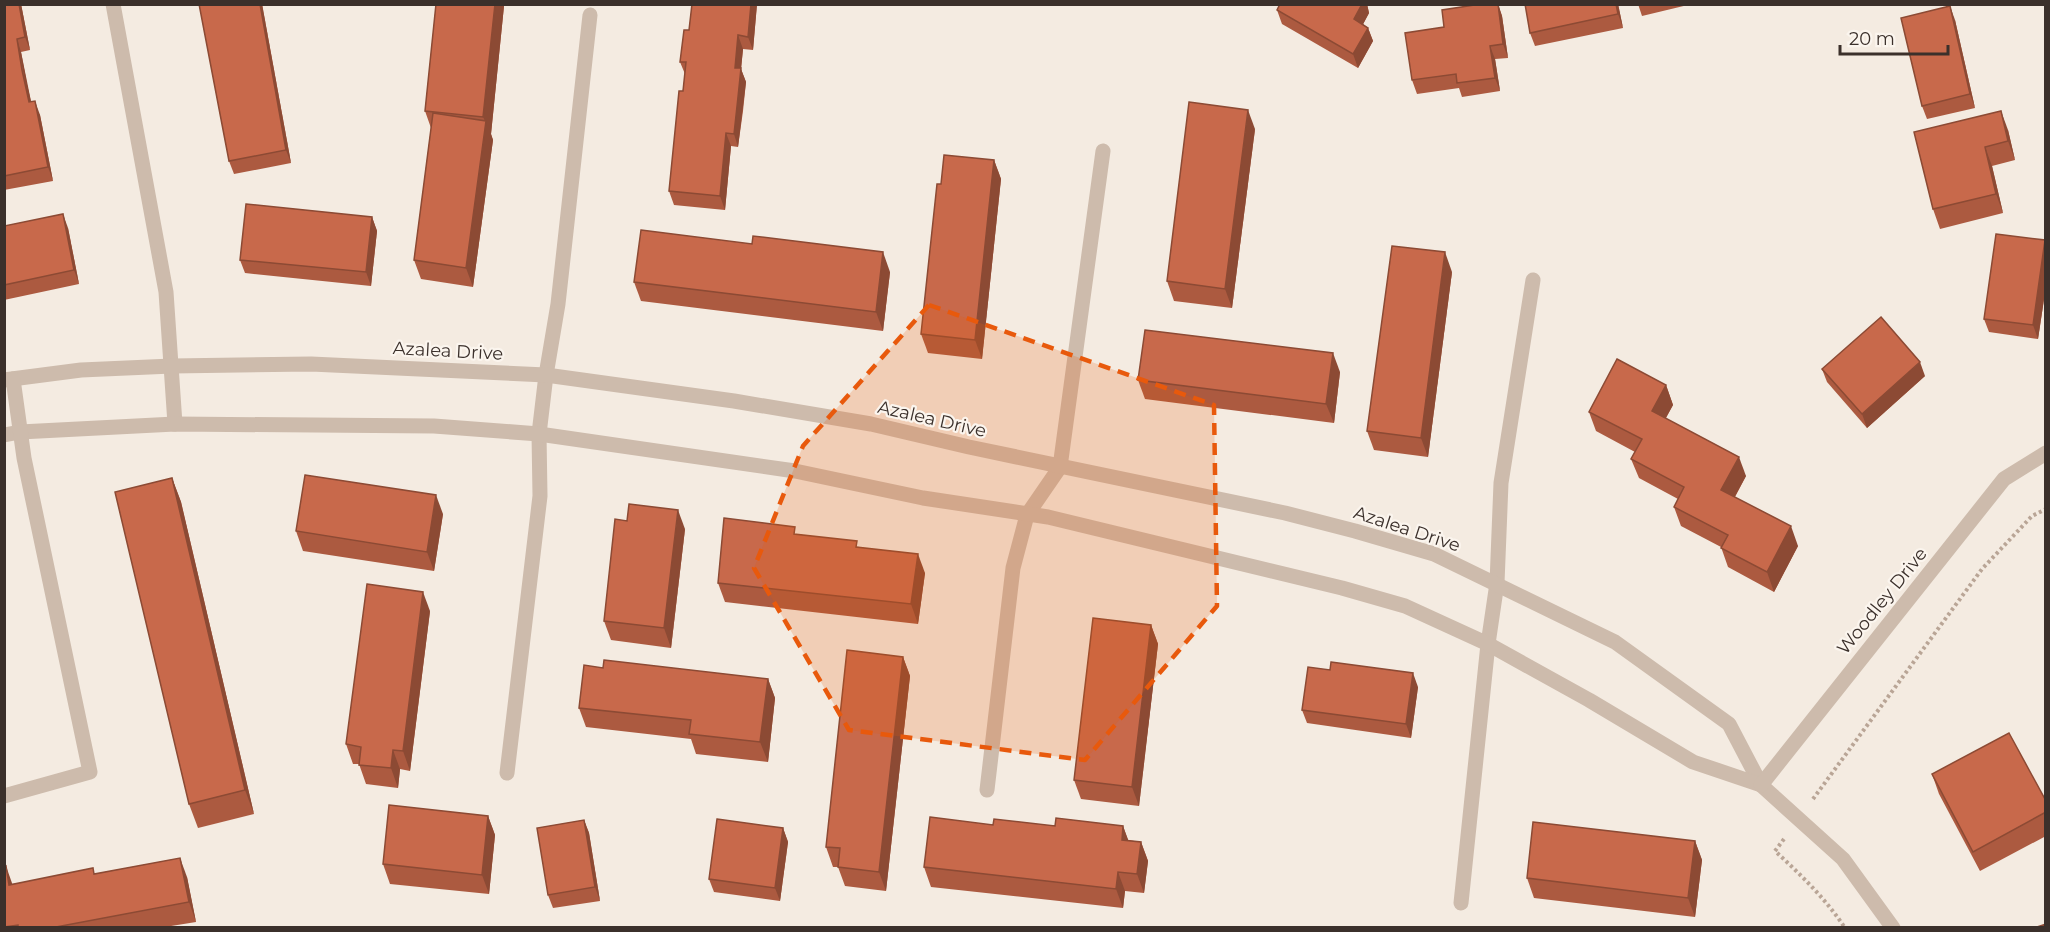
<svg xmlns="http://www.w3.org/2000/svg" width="2050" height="932" viewBox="0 0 2050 932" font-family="Montserrat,sans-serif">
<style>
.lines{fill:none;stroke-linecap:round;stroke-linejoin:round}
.path{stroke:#b9a596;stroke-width:4;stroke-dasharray:3 3;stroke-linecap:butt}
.service{stroke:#cdbbac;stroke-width:15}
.minor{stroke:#cdbbac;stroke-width:15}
.wall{fill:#ac5a40}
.shaded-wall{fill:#8c4a34}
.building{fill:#c8694b;stroke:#8c4a34;stroke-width:1.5}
.marked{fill:#e8590c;fill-opacity:0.2;stroke:#e8590c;stroke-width:4.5;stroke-dasharray:12 8;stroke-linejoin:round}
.labels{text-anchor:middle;stroke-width:4.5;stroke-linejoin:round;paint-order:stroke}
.street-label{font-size:18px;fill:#3b302b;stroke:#fbf5ee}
</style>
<rect width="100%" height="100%" fill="#f4ebe1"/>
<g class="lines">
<g class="path">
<polyline points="1813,799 1982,569 2032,516 2046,509"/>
<path d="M1784,839L1775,851C1800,874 1826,899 1845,928"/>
</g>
<g class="service">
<polyline points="113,4 166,292 175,424"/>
<polyline points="507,773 540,496 539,434 546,375 558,304 590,15"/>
<polyline points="987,790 1013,568 1027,515 1060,467 1103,151"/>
<polyline points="1461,903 1488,644 1497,583 1501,483 1533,280"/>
</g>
<g class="minor">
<polyline points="4,380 81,370 172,366 311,364 546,375 734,401 871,424 969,447 1285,513 1355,531 1434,554 1615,642 1729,724 1761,785 1843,859 1893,928"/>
<polyline points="4,435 20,432 175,424 434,426 539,434 795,471 923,498 1048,517 1342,588 1405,606 1488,644 1589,700 1693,762 1761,785"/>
<polyline points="1761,785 2004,479 2046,453"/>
<polyline points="4,796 90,772 24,458 13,379"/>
</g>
</g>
<g class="wall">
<polygon points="4,4 21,4 30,50 21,52 27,84 31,102 40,115 53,181 4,190"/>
<polygon points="199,4 262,4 291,163 234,174 229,161"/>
<polygon points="436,4 504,4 504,6 491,134 493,140 473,287 421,279 414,260 431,128 425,111"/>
<polygon points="692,4 757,4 753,50 743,49 741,69 746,82 743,111 738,147 731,146 725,210 674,205 669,191 685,74 680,62 689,30"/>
<polygon points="1280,4 1367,4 1369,13 1363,24 1368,28 1373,41 1358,68 1282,24 1277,10"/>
<polygon points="1481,4 1498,4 1502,16 1508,58 1495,59 1500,91 1462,97 1459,88 1417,94 1412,80 1444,27"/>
<polygon points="1618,4 1623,28 1535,46 1530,33"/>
<polygon points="1638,4 1692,4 1642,16"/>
<polygon points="1955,20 1975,108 1927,119 1922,106"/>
<polygon points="1255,129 1232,308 1174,301 1167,281"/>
<polygon points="2008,130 2015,160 1992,166 2003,213 1940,229 1933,209 1914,132"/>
<polygon points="994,160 1001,179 982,359 928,353 921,334 941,184"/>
<polygon points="372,217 377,231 371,286 245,273 240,260"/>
<polygon points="4,226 68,228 79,284 4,300"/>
<polygon points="2045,240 2046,286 2038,339 1989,332 1984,319"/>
<polygon points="890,272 883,331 641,301 634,282"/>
<polygon points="1452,272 1428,457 1374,450 1367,431"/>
<polygon points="1822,369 1925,376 1867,428 1827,382"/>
<polygon points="1340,372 1334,423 1145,399 1138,380"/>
<polygon points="1666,385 1673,405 1666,418 1746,476 1735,497 1798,546 1774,592 1728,567 1721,547 1681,526 1674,507 1678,499 1639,478 1631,459 1635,452 1596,431 1589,412"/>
<polygon points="172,478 181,502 254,814 198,828 189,804"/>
<polygon points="443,514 434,571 303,551 296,531"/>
<polygon points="685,529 671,648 611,640 604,621"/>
<polygon points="798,534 859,547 925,573 918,624 725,602 718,583"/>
<polygon points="430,611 410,771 400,769 398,788 366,784 359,764 353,764 346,744"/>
<polygon points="1151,625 1158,644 1139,806 1081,799 1074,780"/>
<polygon points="903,657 910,676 886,891 845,886 838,867 833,867 826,847"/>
<polygon points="603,668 768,679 775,698 768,762 696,754 691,739 586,727 579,708"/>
<polygon points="1418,687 1411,738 1307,723 1302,710"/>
<polygon points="1932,774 2046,801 2046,836 1980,871 1939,794"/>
<polygon points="488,816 495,835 489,894 390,884 383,864"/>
<polygon points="584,820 589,833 600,901 553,908 548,895"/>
<polygon points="993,825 1123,826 1128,840 1141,842 1148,861 1144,893 1125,891 1123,908 931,887 924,867"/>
<polygon points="783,828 788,842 780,901 714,892 709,879"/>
<polygon points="1695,841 1702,860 1695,917 1534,898 1527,878"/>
<polygon points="95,874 187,877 196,922 165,927 4,927 12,884"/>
</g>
<g class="shaded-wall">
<polygon points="19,4 21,4 30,50 25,37"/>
<polygon points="260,4 262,4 291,163 286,150"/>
<polygon points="495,4 504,4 504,6 491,134 493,140 473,287 466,268 486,123 483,117"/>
<polygon points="751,4 757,4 753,50 748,37"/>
<polygon points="1362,4 1367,4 1369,13 1359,32 1354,19"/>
<polygon points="1498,4 1502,16 1508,58 1503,44"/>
<polygon points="1616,4 1618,4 1623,28 1618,14"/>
<polygon points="1950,6 1955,20 1975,108 1970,94"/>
<polygon points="1368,28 1373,41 1358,68 1353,54"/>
<polygon points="738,35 743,49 741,69 746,82 738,147 734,134 735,68"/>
<polygon points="17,39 21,52 34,116 29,102"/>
<polygon points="1490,46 1495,59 1500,91 1495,78"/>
<polygon points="35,101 40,115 53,181 48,167"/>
<polygon points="1248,110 1255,129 1232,308 1225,289"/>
<polygon points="2001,111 2008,130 2015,160 2008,141"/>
<polygon points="726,133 731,146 725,210 720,196"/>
<polygon points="1985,147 1992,166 2003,213 1996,194"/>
<polygon points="994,160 1001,179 982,359 975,340"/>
<polygon points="63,214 68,228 79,284 74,270"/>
<polygon points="372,217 377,231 371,286 366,272"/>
<polygon points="2045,240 2046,286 2038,339 2033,325"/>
<polygon points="883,252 890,272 883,331 876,312"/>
<polygon points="1445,252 1452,272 1428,457 1421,438"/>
<polygon points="1333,353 1340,372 1334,423 1326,404"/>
<polygon points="1920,362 1925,376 1867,428 1862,414"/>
<polygon points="1666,385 1673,405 1659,430 1652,411"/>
<polygon points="1739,457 1746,476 1728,509 1721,490"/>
<polygon points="172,478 181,502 254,814 245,790"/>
<polygon points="436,495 443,514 434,571 427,552"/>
<polygon points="678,510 685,529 671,648 664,628"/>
<polygon points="1791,526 1798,546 1774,592 1767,572"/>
<polygon points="918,554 925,573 918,624 911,604"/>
<polygon points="423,592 430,611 410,771 403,751"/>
<polygon points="1151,625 1158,644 1139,806 1132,787"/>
<polygon points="903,657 910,676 886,891 879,872"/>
<polygon points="1413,673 1418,687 1411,738 1406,724"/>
<polygon points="768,679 775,698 768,762 760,742"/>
<polygon points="393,750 400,769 398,788 391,768"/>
<polygon points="488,816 495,835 489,894 482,875"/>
<polygon points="584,820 589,833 600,901 595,887"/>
<polygon points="1123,826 1130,845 1122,840"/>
<polygon points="783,828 788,842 780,901 775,888"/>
<polygon points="1695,841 1702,860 1695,917 1688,898"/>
<polygon points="1141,842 1148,861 1144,893 1137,874"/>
<polygon points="180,858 187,877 196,922 189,902"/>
<polygon points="6,866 13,886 9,885"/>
<polygon points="1118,872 1125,891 1123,908 1116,889"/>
</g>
<g class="building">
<polygon points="4,4 19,4 25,37 17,39 22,70 29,102 35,101 48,167 4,176"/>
<polygon points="199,4 260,4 286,150 229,161"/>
<polygon points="436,4 495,4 483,117 425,111"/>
<polygon points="692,4 751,4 748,37 738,35 735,68 741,68 738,97 734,134 726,133 720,196 669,191 679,91 683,91 686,62 680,62 684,30 689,30"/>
<polygon points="1280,4 1362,4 1354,19 1368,28 1353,54 1277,10"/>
<polygon points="1481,4 1498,4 1503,44 1490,46 1495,78 1457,83 1456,74 1412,80 1405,33 1444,27 1442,10"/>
<polygon points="1525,4 1616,4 1618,14 1530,33"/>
<polygon points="1950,6 1970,94 1922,106 1901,18"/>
<polygon points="1189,102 1248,110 1225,289 1167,281"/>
<polygon points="2001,111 2008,141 1985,147 1996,194 1933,209 1914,132"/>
<polygon points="433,113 486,121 466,268 414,260"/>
<polygon points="944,155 994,160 975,340 921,334 937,184 941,184"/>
<polygon points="246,204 372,217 366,272 240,260"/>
<polygon points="63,214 74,270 4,285 4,226"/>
<polygon points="641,230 752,244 753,236 883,252 876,312 634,282"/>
<polygon points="1996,234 2045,240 2033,325 1984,319"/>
<polygon points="1392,246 1445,252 1421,438 1367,431"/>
<polygon points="1881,317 1920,362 1862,414 1822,369"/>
<polygon points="1145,330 1333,353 1326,404 1138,380"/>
<polygon points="1617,359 1666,385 1652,411 1739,457 1721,490 1791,526 1767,572 1721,548 1728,535 1674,507 1684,487 1631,459 1642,439 1589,412"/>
<polygon points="305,475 436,495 427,552 296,531"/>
<polygon points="172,478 245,790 189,804 115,492"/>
<polygon points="629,504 678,510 664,628 604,621 615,519 627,521"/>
<polygon points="724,518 795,527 794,534 857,541 856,547 918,554 911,604 718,583"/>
<polygon points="367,584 423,592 403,751 393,750 391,768 359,765 361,747 346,744"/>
<polygon points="1093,618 1151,625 1132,787 1074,780"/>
<polygon points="847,650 903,657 879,872 838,867 840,848 826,847"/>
<polygon points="604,660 768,679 760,742 689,734 691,720 579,708 584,665 603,668"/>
<polygon points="1331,662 1413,673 1406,724 1302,710 1308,667 1330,670"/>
<polygon points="2009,733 2046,801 2046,812 1973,852 1932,774"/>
<polygon points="389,805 488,816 482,875 383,864"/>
<polygon points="930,817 993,825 994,819 1055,826 1056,818 1123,826 1122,840 1141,842 1137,874 1118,872 1116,889 924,867"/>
<polygon points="717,819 783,828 775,888 709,879"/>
<polygon points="584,820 595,887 548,895 537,828"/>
<polygon points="1533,822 1695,841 1688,898 1527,878"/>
<polygon points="180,858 189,902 56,927 18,927 18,925 4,927 4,867 6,866 9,885 93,868 94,874"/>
<polygon points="2046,924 2046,927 2037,927"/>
</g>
<path class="marked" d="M929,305L1214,405L1217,606L1085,760L849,730L754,568L803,446Z"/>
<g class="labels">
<g class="street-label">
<text transform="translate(448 351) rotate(3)" y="6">Azalea Drive</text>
<text transform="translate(932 419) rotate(13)" y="6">Azalea Drive</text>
<text transform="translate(1407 529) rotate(18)" y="6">Azalea Drive</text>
<text transform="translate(1882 601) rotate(-51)" y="6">Woodley Drive</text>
</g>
</g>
<rect width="2050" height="932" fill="none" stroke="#3b302b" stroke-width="12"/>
<path d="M1840 45v9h108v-9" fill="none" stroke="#3b302b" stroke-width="3"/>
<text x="1849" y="45" font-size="18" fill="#3b302b" stroke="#fbf5ee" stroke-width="4.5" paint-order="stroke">20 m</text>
</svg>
